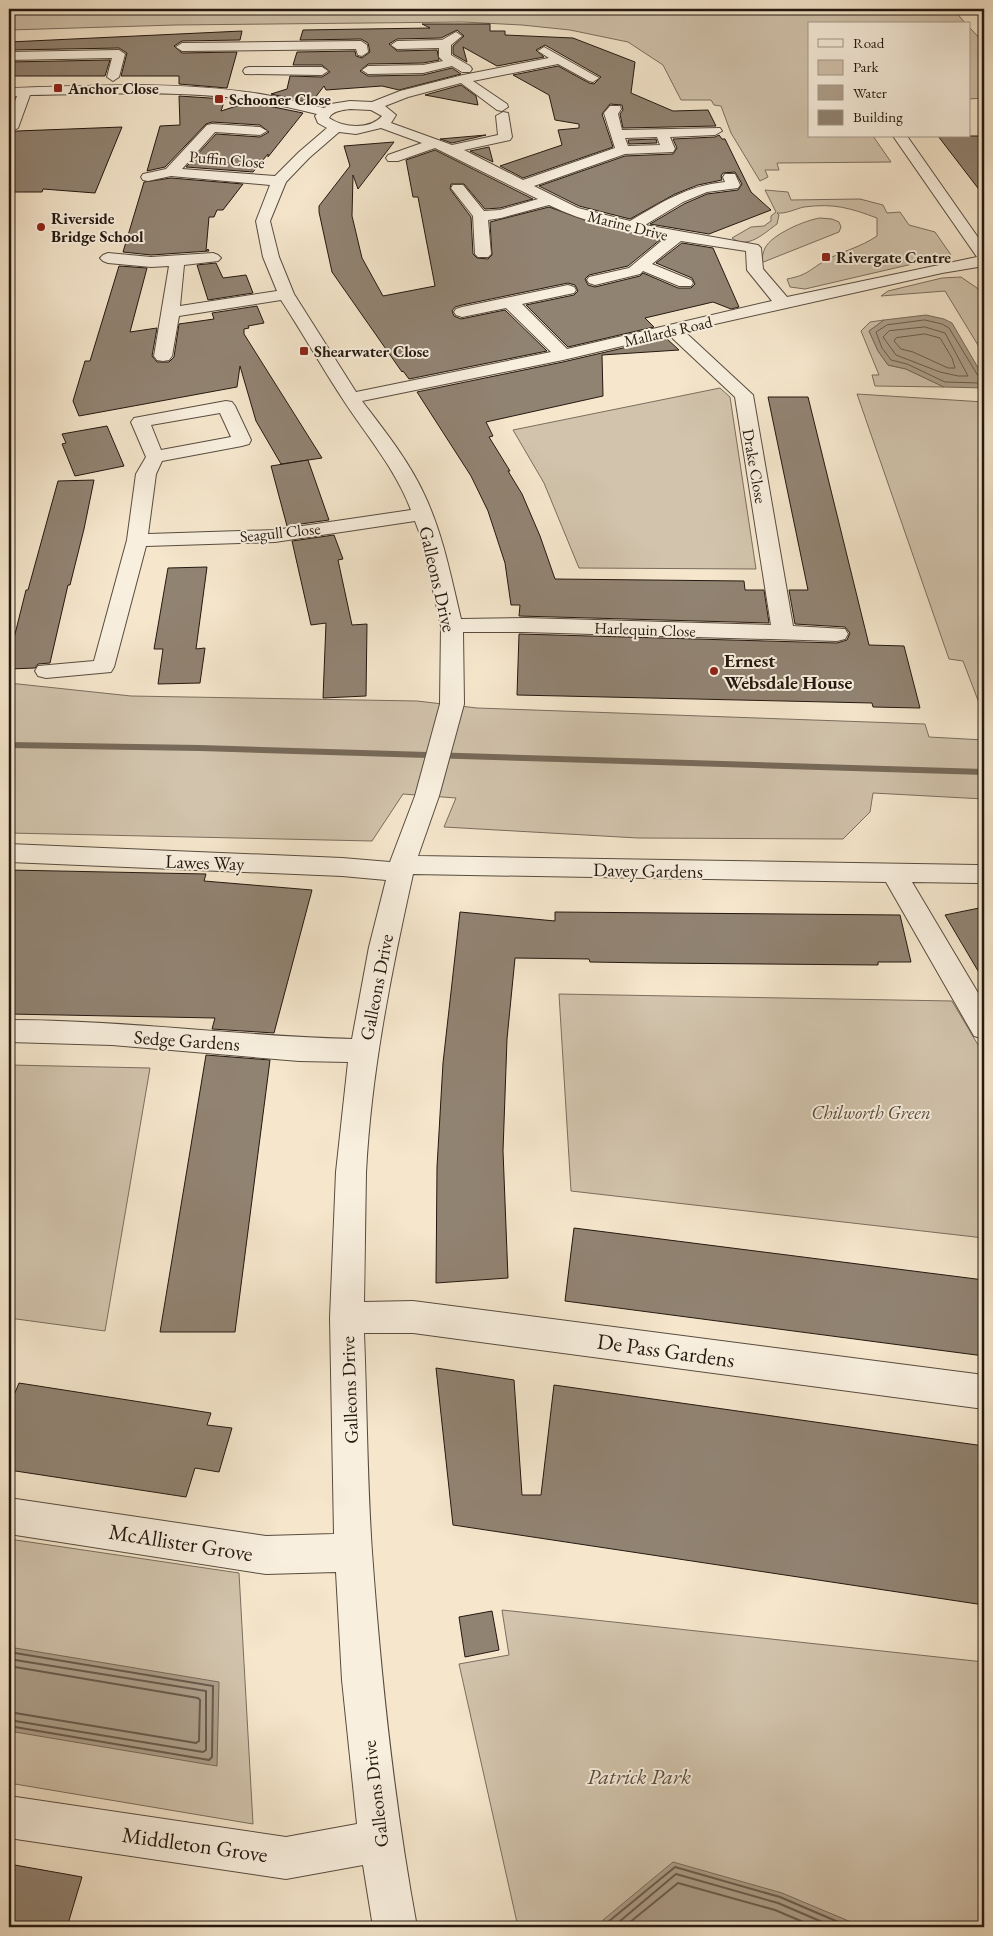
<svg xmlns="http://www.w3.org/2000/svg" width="993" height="1936" viewBox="0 0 993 1936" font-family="'EB Garamond',serif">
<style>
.green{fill:#d1c3ac;stroke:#7a6e5e}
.water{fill:#aea08c;stroke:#776a5a}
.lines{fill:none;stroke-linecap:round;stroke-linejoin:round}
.shore-far1{stroke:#695c4e;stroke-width:1}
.shore{stroke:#695c4e;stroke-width:2}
.stream{fill:#776a5a;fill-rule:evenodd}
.building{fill:#918372;stroke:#241810}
.street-casing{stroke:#584c3f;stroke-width:2}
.street{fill:#f8efde;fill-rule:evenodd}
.poi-dot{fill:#8f2418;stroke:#f8efde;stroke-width:2}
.labels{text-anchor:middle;stroke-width:4;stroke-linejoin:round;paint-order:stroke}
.far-poi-label{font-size:16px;font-weight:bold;fill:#241810;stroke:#f8efde;text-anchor:start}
.far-street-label{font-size:16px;fill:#241810;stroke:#f8efde}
.street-label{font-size:19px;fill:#241810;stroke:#f8efde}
.poi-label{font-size:19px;font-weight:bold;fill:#241810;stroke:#f8efde;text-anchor:start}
.park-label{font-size:19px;font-style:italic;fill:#584b3f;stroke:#f8efde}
.near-street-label{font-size:22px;fill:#241810;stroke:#f8efde}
.near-park-label{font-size:22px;font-style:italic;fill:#584b3f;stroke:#f8efde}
</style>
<rect width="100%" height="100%" fill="#f5e6cc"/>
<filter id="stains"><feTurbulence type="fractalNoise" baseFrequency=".004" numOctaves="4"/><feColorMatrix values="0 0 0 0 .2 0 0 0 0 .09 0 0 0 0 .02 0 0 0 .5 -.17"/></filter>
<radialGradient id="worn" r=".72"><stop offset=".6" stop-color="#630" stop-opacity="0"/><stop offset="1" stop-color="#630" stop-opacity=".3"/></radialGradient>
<g class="green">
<polygon points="9,9 942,9 954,10 966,24 809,24 809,136 873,136 891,162 777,163 779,170 765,170 768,177 760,181 731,133 721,106 714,105 711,100 681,100 663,65 628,42 570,30 522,25 463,22 175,25 9,30"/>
<polygon points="969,27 984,43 984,98 969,99"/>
<path d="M765,190L788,192L791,200L860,199L883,205L887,213L900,212L909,225L935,232L951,255L805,289L790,287L787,279C808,275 809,270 826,260C843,251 861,247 877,236V218C850,208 834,203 804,207C795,209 786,214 777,213L779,215L777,224C764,233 748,250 732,238L751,227L764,226L771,221V216L776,212Z"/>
<path d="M820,218L832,219L839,222L841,227L839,232L761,263C762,259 763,252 765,248C772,234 806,220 820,218Z"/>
<polygon points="961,277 977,288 984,298 984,355 945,291 881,296 888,291 942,278"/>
<polygon points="884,320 869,331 878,351 888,365 906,369 944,387 875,386 872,375 879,375 861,331 870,322"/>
<polygon points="720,388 730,397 756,569 579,568 544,483 513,430"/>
<polygon points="857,394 984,402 984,455 978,459 984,481 984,716 963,661 949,659"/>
<polygon points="9,683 131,696 417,701 477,708 925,724 929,737 984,740 984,799 873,793 870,812 843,839 638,838 444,827 456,798 403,794 372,841 9,833"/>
<polygon points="559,994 952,1001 984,1055 984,1238 571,1191"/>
<polygon points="9,1065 150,1068 105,1331 9,1318"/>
<polygon points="9,1539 239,1573 253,1824 9,1783"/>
<polygon points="502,1610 984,1662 984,1927 518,1927 459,1664 509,1655"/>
</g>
<g class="water">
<polygon points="926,315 944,319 952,323 984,378 984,388 944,387 906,369 888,365 878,351 869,331 884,320"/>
<polygon points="9,1647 219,1682 217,1766 9,1731"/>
<polygon points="673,1862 782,1893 863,1927 602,1927 603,1920"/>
</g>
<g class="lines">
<g class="shore-far1">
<polygon points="925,320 942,324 949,328 980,379 980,383 945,382 907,364 891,360 882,348 876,332 887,325"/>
<polygon points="925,327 945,333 968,376 958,376 940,372 896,355 883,337 889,331"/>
<polygon points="925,334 940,338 952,358 955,368 948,368 913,352 901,349 894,341 896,338"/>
</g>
<g class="shore">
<polyline points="9,1652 213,1686 212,1757 209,1760 9,1726"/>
<polyline points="9,1659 206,1691 206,1750 203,1752 9,1720"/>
<polyline points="9,1666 198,1698 200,1700 199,1741 196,1743 9,1712"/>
<polyline points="607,1927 608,1922 675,1867 780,1897 850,1927"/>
<polyline points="613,1927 676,1874 778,1903 834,1927"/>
<polyline points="624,1927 678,1883 775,1910 815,1927"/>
</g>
<polygon class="stream" points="9,742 200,745 984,769 984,775 200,751 9,748"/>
</g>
<g class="building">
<polygon points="422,24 490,24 490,31 505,31 505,35 573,38 635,62 631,93 673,111 708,110 716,126 623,128 620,114 623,110 622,105 610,104 602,114 613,147 523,178 500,166 562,145 558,130 579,128 579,124 555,120 549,95 513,75 558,66 589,83 594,84 601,77 545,45 536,50 544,57 497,66 463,47 467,62 453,54 453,46 464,36 457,30 441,38 397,39 389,44 397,51 437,50 439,60 423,63 368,64 360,71 368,76 423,75 452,68 461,74 399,90 382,86 326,90 324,86 311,103 271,94 287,89 290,76 322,77 330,72 322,65 293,65 297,52 355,51 356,56 362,58 370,52 368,43 361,39 300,40 303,30 430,28"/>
<polygon points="242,31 240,40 182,41 174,46 182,53 237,52 227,88 179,84 179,76 121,76 127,53 119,48 9,50 9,42"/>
<polygon points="110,60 105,76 9,76 9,62"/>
<polygon points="461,85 476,96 478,105 425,95"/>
<polygon points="179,96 225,99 221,111 249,102 303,113 268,157 268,154 253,172 186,167 216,134 260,137 269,132 260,125 212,122 206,124 165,167 147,171 160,126 180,125"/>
<polygon points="122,127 95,193 43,189 42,192 9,192 9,133 17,131"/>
<polygon points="486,135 452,143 440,139"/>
<polygon points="719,135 722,139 725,139 751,192 771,210 709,234 650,224 684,204 707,194 738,190 742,184 735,172 723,173 721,176 722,180 698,185 675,194 630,219 579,206 539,186 625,156 673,154 677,148 673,139 715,137"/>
<polygon points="938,136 984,136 984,196"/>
<polygon points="656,139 657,143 629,144 628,140"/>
<polygon points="394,142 358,189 353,175 352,216 362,258 383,296 435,286 418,197 413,197 406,160 435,150 533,199 500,208 485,209 464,184 451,184 450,189 471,217 473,254 477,258 488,259 492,255 490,222 549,207 605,227 661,239 628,266 589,275 585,279 588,285 595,287 640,276 643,273 678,288 691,288 695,284 692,278 656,263 682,243 713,248 739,307 731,309 713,302 645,318 654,327 568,347 526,305 574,295 578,291 575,285 568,283 462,305 455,307 452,311 454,316 461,319 505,310 547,351 409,379 403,371 402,372 332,272 319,212 319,206 350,166 344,146"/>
<polygon points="489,147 493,162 470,151"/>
<polygon points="171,178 243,184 223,210 217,210 214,217 209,217 206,251 208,249 209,251 151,255 123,252 144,182"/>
<polygon points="216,263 223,278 246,275 253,293 208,300 197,265"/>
<polygon points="119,266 147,268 130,332 157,328 152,356 157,362 169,362 174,357 179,324 214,319 212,313 257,306 264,323 248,326 249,328 244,329 244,334 322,458 281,464 256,421 240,366 237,387 79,416 73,401 85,361 90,361"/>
<polygon points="666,338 679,350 602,355 603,396 486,422 493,436 489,437 510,471 508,471 522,494 540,536 555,579 744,581 745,590 764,590 769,623 519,616 520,605 511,605 505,563 488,511 471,476 417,392 563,362"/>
<polygon points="768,397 808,397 869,645 904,646 920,708 873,707 872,703 517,695 519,634 837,643 847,640 850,633 845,627 795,624 789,590 808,590"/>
<polygon points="107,426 124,466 75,476 62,444 66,443 62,434"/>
<polygon points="308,460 329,520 287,526 271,466"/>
<polygon points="94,480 84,529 70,585 68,585 50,663 38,664 35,668 9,669 9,658 26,590 28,590 58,481"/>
<polygon points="334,535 343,559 338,560 352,625 367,624 366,696 323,698 326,623 311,625 292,541"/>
<polygon points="207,567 196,649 205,648 200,683 158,684 163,649 154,649 168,568"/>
<polygon points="9,870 206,874 204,881 312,890 274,1033 212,1029 215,1018 9,1014"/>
<polygon points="984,907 984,981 945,915"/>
<polygon points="460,912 555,921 555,912 900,915 911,962 878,962 878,965 654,963 590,962 589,959 515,958 507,1039 503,1151 508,1278 436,1283 437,1167 443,1063"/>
<polygon points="206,1055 270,1060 235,1332 160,1332"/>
<polygon points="574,1228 984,1280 984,1356 565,1301"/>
<polygon points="436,1368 514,1380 522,1495 541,1495 554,1385 984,1446 984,1605 453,1525"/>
<polygon points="19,1383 211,1413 207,1425 232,1428 219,1472 195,1468 186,1497 9,1470 9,1407"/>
<polygon points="492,1611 499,1650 465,1657 459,1617"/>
<polygon points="9,1864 82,1877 67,1927 9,1927"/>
</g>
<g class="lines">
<defs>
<g id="street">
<polygon points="456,32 462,36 451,45 451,55 470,66 472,69 470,72 462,72 452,66 423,73 368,74 362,70 368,66 423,65 443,61 439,57 439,48 397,49 391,45 397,41 442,40"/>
<polygon points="361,41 367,45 368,52 362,56 358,55 356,49 182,51 176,47 182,43"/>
<path d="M544,47L599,78L593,82L589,81L558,64L473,81L507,104L508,107L502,111L497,110L461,83L408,97L385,106L396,115L391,123L452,145L498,135L496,116L503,112L508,113L512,137L510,140L464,150L523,180L615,148L604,113L610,106H620L621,109L618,114L622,130L720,128L722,131L715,135L670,137L675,149L673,152L625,154L534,186L578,208L630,221C663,202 686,186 725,182L723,177L725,174H735L740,185L738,188L707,192L683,202L645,225L758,245L761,248L763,269L787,297L977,257L893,136H907L984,246V266L942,273L684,331L753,395L793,626L845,629L848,634L845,639L837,641L524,632H463L464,704L439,796L418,856L977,865L984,867V881L977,883L912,882L984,1003V1039L974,1036L886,882L413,874C391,973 371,1073 366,1173C365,1216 365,1259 364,1302L413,1301L984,1375V1409L413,1333H364C367,1406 367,1480 372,1552C381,1678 394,1803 417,1927H373L363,1865L286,1879L9,1838V1796L286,1837L357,1824L342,1680L336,1572L266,1574L9,1534V1498L266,1536L334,1534L330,1318L336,1172L348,1062L299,1061L112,1045L9,1042V1020C123,1020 237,1036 352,1039L369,947L386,880L342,876L9,862V844L342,858L390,862L415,796L440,704L441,626L421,537L415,521L275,542L146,546L114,667L111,672L46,678L38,676L35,671L38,666L94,661L127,540L136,474L146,457L131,422L134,418L226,401L232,402L235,406L251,440L249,444L242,446L162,461L156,474L148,534L275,530L411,510C395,468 366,435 342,398C321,366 302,332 281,300L179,316L172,356L169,360L163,361L157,360L154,356L169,266L151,267L108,263L103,261L100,258L103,255L108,253L151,257L213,253L218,255L221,258L218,261L184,265L180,306L277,291L263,257L256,221L270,185L171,176L148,181L143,180L141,177L143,174L166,169L207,125L212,124L260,127L267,131L260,135L215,132L182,169L275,176L299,152L327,128L318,123L315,116L317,114C293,108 269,103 245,99C174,90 102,94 30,95L18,128L11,132L9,131V117L17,96H9V88C87,86 168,81 246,92C272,95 298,102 324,108L331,104L350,101L372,102L400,91L463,75L549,58L538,51ZM350,109L371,110L382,116C370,130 344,128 329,118C332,111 343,110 350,109ZM381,128L422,143L388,155L386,158L388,161H398L435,148L538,199L500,210L484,211L463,185H453L451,188L473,216L475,254L478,257H488L491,254L488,220L501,218L549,205C583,222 627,232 665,238L629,268L589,277L587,280L589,283L595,285L640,274L643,271L679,286H691L693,283L691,280L652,264L681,241L746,251L747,270L772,301L567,349L522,304L574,293L576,290L574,287L568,285L462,307L456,309L454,312L456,315L462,317L506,308L551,352L356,392L294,294L279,257L270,221L286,182L309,158L339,132L356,134ZM657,137L660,145L628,146L625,138ZM669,335L735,397L771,625L524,618L461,619C451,577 443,534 424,494C409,461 384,430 362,401L563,360ZM220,413L231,437L161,450L151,425Z"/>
<polygon points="119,50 125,54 119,77 113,81 107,77 112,58 9,60 9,52"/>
<polygon points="249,67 322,67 328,71 322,75 245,74 243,71 245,68"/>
</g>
</defs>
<use href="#street" class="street-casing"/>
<use href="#street" class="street"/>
</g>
<g class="poi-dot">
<rect x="53" y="83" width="10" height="10" rx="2.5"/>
<rect x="214" y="94" width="10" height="10" rx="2.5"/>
<circle cx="41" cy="227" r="5"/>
<rect x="821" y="252" width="10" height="10" rx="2.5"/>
<rect x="299" y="346" width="10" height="10" rx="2.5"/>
<circle cx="714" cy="671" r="5"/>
</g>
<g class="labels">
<g class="far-poi-label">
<text x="68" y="94">Anchor Close</text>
<text x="229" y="105">Schooner Close</text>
<text x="51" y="224">Riverside<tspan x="51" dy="18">Bridge School</tspan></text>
<text x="836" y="263">Rivergate Centre</text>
<text x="314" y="357">Shearwater Close</text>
</g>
<g class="far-street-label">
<text transform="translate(227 159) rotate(5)" y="6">Puffin Close</text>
<text transform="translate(628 225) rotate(14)" y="6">Marine Drive</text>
<text transform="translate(668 331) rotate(-13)" y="6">Mallards Road</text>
<text transform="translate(755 466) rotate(80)" y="6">Drake Close</text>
<text transform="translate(280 532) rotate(-6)" y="6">Seagull Close</text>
<text transform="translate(645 629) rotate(2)" y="6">Harlequin Close</text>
</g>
<g class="street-label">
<text transform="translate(438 579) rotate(77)" y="7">Galleons Drive</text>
<text transform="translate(205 862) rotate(2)" y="7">Lawes Way</text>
<text transform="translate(648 870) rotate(1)" y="7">Davey Gardens</text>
<text transform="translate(376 987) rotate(-79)" y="7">Galleons Drive</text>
<text transform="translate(187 1040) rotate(4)" y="7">Sedge Gardens</text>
<text transform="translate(349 1390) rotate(-92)" y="7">Galleons Drive</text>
<text transform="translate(375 1794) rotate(-97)" y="7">Galleons Drive</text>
</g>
<g class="poi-label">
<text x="724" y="667">Ernest<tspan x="724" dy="22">Websdale House</tspan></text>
</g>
<g class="park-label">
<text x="871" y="1119">Chilworth Green</text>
</g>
<g class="near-street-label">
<text transform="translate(666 1350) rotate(8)" y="8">De Pass Gardens</text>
<text transform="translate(181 1542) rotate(9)" y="8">McAllister Grove</text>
<text transform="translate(195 1844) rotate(8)" y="8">Middleton Grove</text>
</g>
<g class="near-park-label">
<text x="639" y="1784">Patrick Park</text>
</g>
</g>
<rect width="993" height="1936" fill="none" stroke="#f5e6cc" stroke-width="30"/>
<rect x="10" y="10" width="973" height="1916" fill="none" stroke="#241810" stroke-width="2.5"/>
<rect x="15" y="15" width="963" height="1906" fill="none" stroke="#241810"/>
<rect x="808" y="22" width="162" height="115" fill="#f8efde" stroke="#a3998c"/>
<rect x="818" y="39" width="25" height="8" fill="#f8efde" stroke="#a3998c"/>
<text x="853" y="48" font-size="15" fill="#241810">Road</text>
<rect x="818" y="60" width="25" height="15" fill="#d1c3ac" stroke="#a3998c"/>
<text x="853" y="72" font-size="15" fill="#241810">Park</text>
<rect x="818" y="85" width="25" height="15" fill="#aea08c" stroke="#a3998c"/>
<text x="853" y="98" font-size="15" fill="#241810">Water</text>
<rect x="818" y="110" width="25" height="15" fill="#918372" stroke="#a3998c"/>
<text x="853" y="122" font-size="15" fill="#241810">Building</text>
<rect width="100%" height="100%" filter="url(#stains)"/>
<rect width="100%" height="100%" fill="url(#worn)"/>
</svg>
